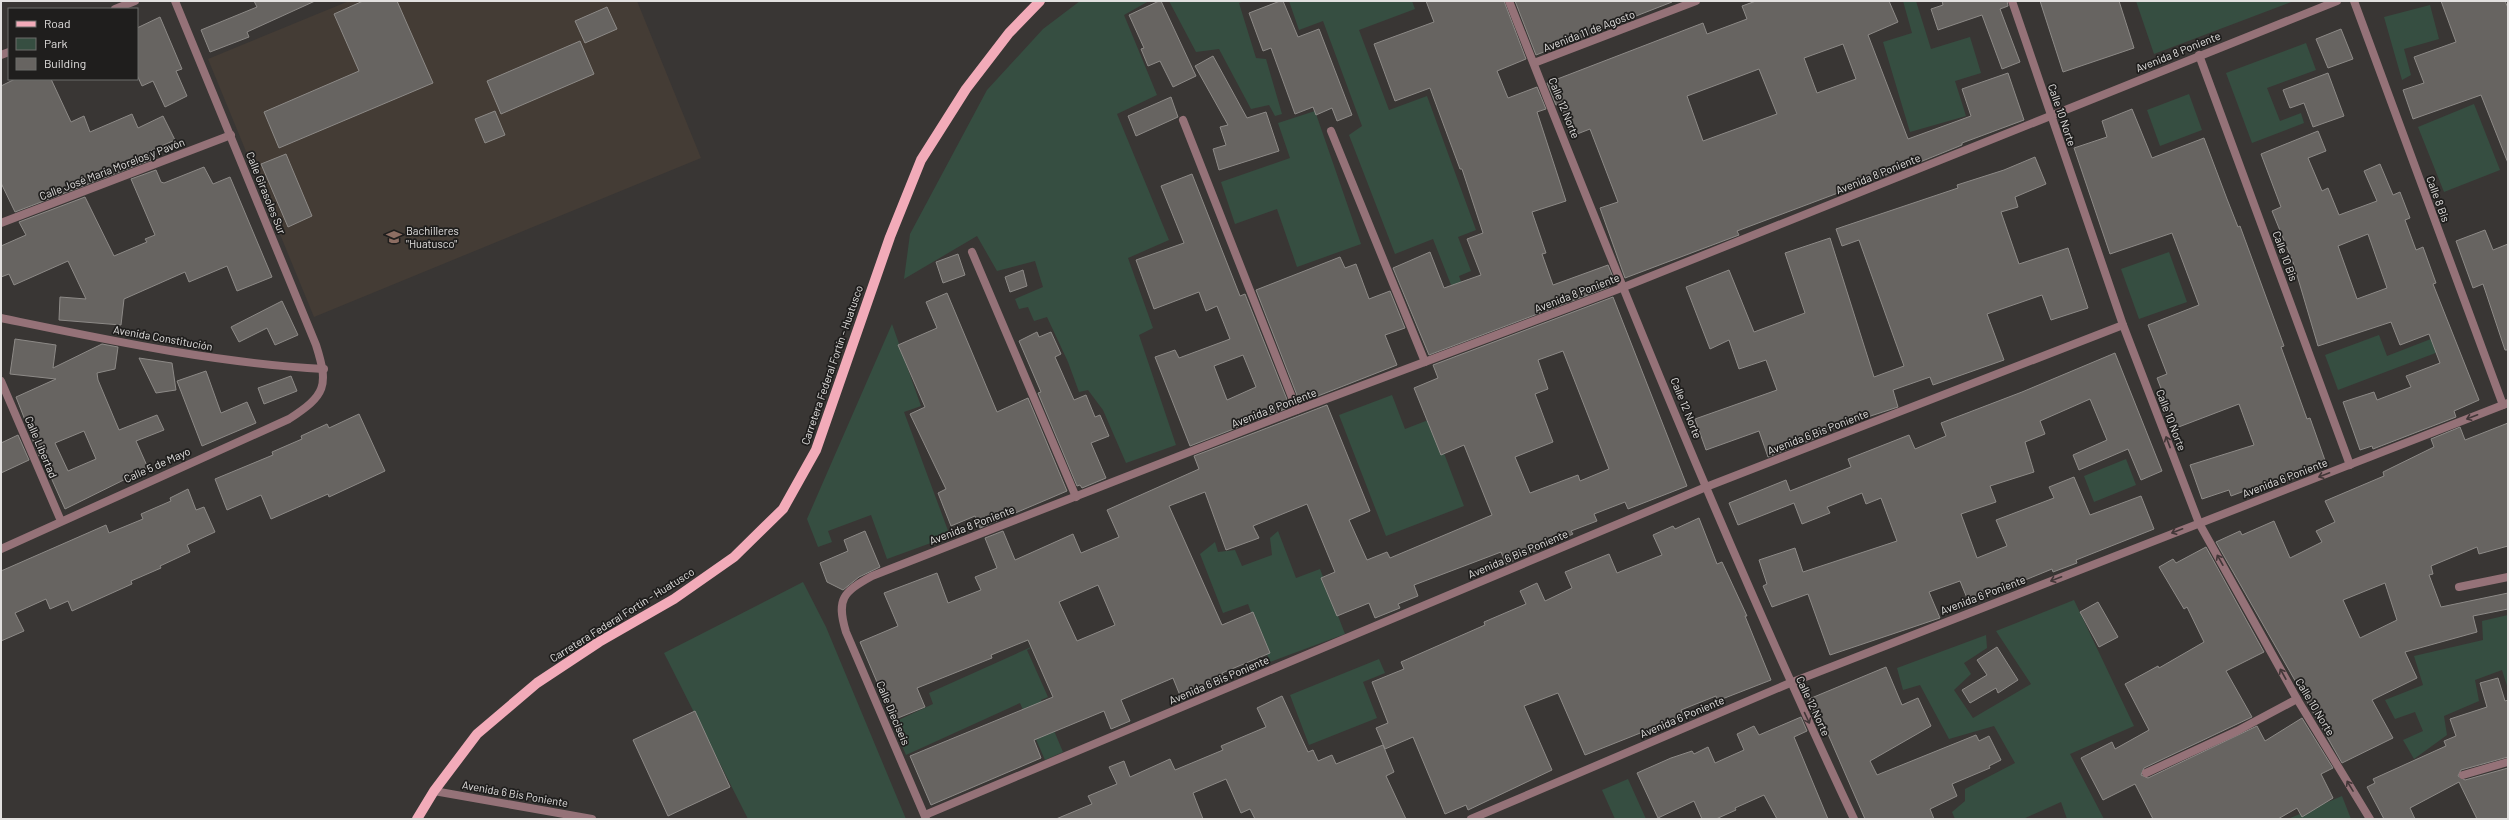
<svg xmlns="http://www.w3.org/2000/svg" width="2509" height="820" viewBox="0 0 2509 820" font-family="Barlow,sans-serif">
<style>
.built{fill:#443c35}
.green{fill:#364e41}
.building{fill:#676461;stroke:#8d8a87;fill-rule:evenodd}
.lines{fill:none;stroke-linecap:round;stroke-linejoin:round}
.minor{stroke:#957278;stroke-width:8}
.primary{stroke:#f2abb9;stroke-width:10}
.oneway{stroke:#423738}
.labels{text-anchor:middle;stroke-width:3.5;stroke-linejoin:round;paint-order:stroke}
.street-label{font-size:11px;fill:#e2e0df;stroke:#1f1e1d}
.poi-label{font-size:11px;fill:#e2e0df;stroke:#1f1e1d;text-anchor:start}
</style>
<rect width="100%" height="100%" fill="#393634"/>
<polygon class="built" points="349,1 637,1 701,158 314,317 208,59"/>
<g class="green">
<polygon points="1080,1 1149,1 1124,15 1157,95 1117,114 1169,240 1128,258 1153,328 1139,335 1176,445 1126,463 1103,410 1088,390 1079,392 1068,362 1047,317 1034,321 1028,307 1019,309 1015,299 1043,287 1035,261 997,271 977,236 904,279 910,234 987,90 1043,29"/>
<polygon points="1169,1 1245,1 1239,3 1256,58 1266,59 1282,114 1275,116 1269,105 1251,109 1219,49 1196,52"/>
<polygon points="1289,1 1412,1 1415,9 1359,30 1389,110 1427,96 1476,230 1458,237 1471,271 1459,276 1476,323 1466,323 1433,239 1395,254 1349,135 1362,126 1323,21 1299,30"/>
<polygon points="1903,1 1916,1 1931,49 1970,37 1981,73 1955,81 1966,116 1910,132 1883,42 1912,33"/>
<polygon points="2136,1 2294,1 2154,54"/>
<polygon points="2430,5 2439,39 2404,49 2411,75 2402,80 2384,17"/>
<polygon points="2306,43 2316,70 2267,88 2280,121 2301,113 2304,123 2252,143 2226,73"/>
<polygon points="2189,94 2202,130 2160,146 2147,110"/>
<polygon points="2474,104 2500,170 2444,192 2418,127"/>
<polygon points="1315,111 1361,244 1297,267 1277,209 1235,224 1221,182 1290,158 1278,123"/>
<polygon points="2169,252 2187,302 2139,319 2121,269"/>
<polygon points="892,324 921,406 904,412 950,536 887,559 871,515 828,531 832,542 818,547 807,519"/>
<polygon points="2449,332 2454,346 2338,390 2325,355 2379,335 2387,356"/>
<polygon points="1392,395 1405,429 1431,419 1464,506 1386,536 1339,415"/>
<polygon points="2126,459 2136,485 2094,502 2084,476"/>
<polygon points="1278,531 1296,578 1320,569 1345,634 1270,662 1248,604 1223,613 1200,554 1215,542 1218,552 1235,550 1242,566 1272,555 1270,538"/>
<polygon points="803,582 826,627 906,819 748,819 664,653"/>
<polygon points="2074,600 2134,726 2070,754 2104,819 2067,819 2061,802 2023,819 1955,819 1952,812 1965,801 1965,789 2015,763 1994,726 1949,739 1920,685 1903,690 1897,668 1986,635 1987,648 1964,663 1971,674 1954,690 1973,718 2031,684 1996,631"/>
<polygon points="2508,615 2508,689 2502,670 2475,680 2479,701 2444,716 2447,735 2414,759 2403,740 2423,731 2415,712 2395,719 2385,700 2423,685 2414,656 2483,640 2482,621"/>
<polygon points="1040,643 1027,650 1048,697 1041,700 1063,752 1045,760 1020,703 906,755 892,723 933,704 929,693"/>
<polygon points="1379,659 1385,673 1363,682 1377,718 1309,745 1290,695"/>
<polygon points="1628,779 1646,819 1615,819 1602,790"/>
<polygon points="2342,796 2351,819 2288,819"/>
</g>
<g class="building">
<polygon points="254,1 315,1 247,32 249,37 210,52 201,30 257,7"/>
<polygon points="363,1 397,1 433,83 279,148 264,112 359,71 334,14"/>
<polygon points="1159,1 1161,1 1196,76 1173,87 1160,61 1148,66 1141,49 1144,48 1129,15"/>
<polygon points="1280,1 1283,1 1298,37 1319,29 1352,115 1337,121 1332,108 1316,115 1313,107 1295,114 1271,48 1263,51 1249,13"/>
<polygon points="1426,1 1504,1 1526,59 1497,71 1508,98 1537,87 1546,109 1537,112 1566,201 1532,212 1546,253 1542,254 1553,285 1608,265 1615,282 1608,284 1609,287 1429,355 1393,268 1430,252 1444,288 1481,275 1467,239 1483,233 1462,169 1460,169 1430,88 1395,101 1374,44 1434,22"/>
<polygon points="1515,1 1671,1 1672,2 1536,55"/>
<path d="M1756,1H1889L1898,22L1868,35L1908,139L1971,116L1962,89L2008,73L2024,120L1962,143V145L1915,164L1737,231L1739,235L1625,278L1600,208L1618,202L1590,129L1572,136L1560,104L1556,105L1547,83L1703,23L1707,34L1747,19L1742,6ZM1843,44L1856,79L1817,93L1804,58ZM1759,69L1777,114L1703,141L1687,96Z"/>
<polygon points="1942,1 2007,1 2008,6 2000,9 2020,62 2002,69 1982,15 1938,30 1931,9 1943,5"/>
<polygon points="2040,1 2119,1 2134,48 2063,72"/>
<polygon points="2441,1 2505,1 2508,8 2508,163 2481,95 2413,119 2403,90 2424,83 2414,57 2456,42"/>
<polygon points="607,7 617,29 585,43 575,21"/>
<polygon points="160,17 182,69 176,71 187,96 165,107 153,81 142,86 137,75 137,28"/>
<polygon points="2341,29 2353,59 2328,68 2316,39"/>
<polygon points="580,41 594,74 501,114 487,81"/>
<polygon points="1213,56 1247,118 1266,112 1279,151 1219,170 1213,149 1226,145 1220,127 1228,125 1195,66"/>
<polygon points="2328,73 2344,116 2313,127 2304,103 2290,108 2283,90"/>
<polygon points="15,79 51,79 71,122 84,116 90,132 132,114 138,128 163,116 175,140 148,152 151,160 15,212 1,183 1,86"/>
<polygon points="1171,97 1178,117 1136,136 1128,116"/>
<polygon points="2132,109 2152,158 2204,138 2227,199 2238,227 2240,226 2284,346 2281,347 2307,419 2310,418 2327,466 2248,495 2247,490 2231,496 2229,490 2202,499 2190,465 2254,445 2239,404 2176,428 2157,378 2167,374 2148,325 2199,305 2172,233 2110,254 2074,148 2107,137 2102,121"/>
<polygon points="495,111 505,135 485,143 475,119"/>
<path d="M2318,131L2326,151L2308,158L2322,191L2328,188L2339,215L2377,201L2364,171L2380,164L2393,195L2400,192L2410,218L2405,220L2416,250L2423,247L2436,283L2433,284L2479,400L2454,411L2456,417L2373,449L2372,446L2360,450L2343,402L2374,392L2377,400L2411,387L2406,376L2440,363L2429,334L2400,345L2391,322L2318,346L2294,265L2272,211L2281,207L2261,154ZM2368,234L2387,288L2357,299L2338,246Z"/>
<polygon points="286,154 312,216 288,227 261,164"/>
<polygon points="2035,157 2046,184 2015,197 2018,207 2001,212 2019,264 2068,248 2088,308 2051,320 2042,295 1987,314 2004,360 1933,385 1930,377 1893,390 1898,407 1825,431 1826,434 1768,457 1759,431 1706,450 1695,419 1777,390 1766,360 1739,369 1729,340 1710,349 1686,287 1729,270 1754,332 1805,313 1785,253 1830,238 1874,377 1904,366 1859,240 1842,246 1836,229 1958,188 1957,185 2004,170"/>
<polygon points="204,167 213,184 230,177 272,277 237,291 227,266 189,282 185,272 124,299 121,325 59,320 60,297 86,299 68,261 14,285 9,274 1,277 1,246 26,235 19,222 85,197 114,256 147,242 145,239 155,235 131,179 156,170 161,182 164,183"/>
<path d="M1192,174L1240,296L1245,294L1290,407L1190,446L1155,357L1175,350L1179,358L1230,339L1217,306L1206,311L1199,292L1154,309L1136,260L1184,243L1161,186ZM1243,355L1256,387L1227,400L1214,366Z"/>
<polygon points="2485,230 2493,250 2508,244 2508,350 2505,350 2483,284 2473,288 2456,241"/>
<polygon points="958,254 965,275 943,283 936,262"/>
<polygon points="1340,257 1345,268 1356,264 1369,299 1390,291 1405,328 1385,335 1397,365 1300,403 1256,290"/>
<polygon points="1023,270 1027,286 1010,292 1005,277"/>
<polygon points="947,293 997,412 1028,398 1067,491 980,528 975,516 951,526 938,493 946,489 910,414 925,407 898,345 937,328 926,302"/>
<path d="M1613,297L1687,486L1628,509L1625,502L1594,514L1597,521L1571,531L1573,534L1506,564L1501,552L1414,585L1418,596L1398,604L1400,608L1375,618L1369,603L1337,616L1321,578L1335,572L1307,504L1253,526L1259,538L1226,550L1205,492L1169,506L1222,625L1253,612L1270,653L1222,673L1225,679L1181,698L1173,678L1121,700L1130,721L1111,729L1104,711L1034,740L1041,758L931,805L910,756L1053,697L1028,640L991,655L992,658L917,688L925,707L893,720L860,642L898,626L884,593L937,573L948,603L981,590L975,577L997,568L985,538L1003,531L1015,560L1073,534L1081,553L1119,537L1107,510L1199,469L1194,456L1327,405L1370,511L1349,520L1367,560L1387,552L1390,558L1492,515L1464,445L1441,455L1414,388L1438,378L1433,365ZM1563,351L1609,469L1580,481L1578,475L1530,493L1515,457L1553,442L1535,394L1548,389L1538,360ZM1098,585L1115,625L1077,641L1059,602Z"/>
<polygon points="282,301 298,335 275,345 267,328 239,342 231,327"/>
<polygon points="1037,332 1039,337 1051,332 1061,354 1055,357 1074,400 1086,395 1095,417 1100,415 1109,436 1091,443 1106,478 1082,488 1080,485 1077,486 1038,393 1041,392 1019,341"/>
<path d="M15,339L56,345L53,368L102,344L118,347L115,369L97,373L98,380L119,430L157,415L164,430L136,441L148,468L65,509L41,455L39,456L16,397L56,379L10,374ZM84,431L96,459L68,471L55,443Z"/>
<polygon points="2115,353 2162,471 2141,480 2128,449 2079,470 2073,455 2107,440 2090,399 2040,421 2045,434 2025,442 2034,472 1990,486 1996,502 1961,514 1977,558 2007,546 1996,520 2054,498 2049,487 2074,477 2090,515 2141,496 2154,529 2076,560 2077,563 2053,572 2052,569 1969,603 1960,581 1929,592 1940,618 1830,655 1808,594 1772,607 1763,586 1767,584 1759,560 1795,548 1803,572 1897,541 1881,498 1866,504 1862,493 1827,507 1830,513 1802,524 1794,503 1738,525 1729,503 1786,480 1790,491 1851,467 1848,459 1909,435 1915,449 1946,436 1941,423 2022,392"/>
<polygon points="139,358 172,363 176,390 156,393"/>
<polygon points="206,371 221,413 247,402 256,423 202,446 177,381"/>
<polygon points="291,376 297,391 264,404 258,388"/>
<polygon points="359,414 385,471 329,497 328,494 271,519 261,495 227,510 215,479 273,455 272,452 302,439 301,436 327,424 329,428"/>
<path d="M2508,423V546L2479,554L2477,547L2431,566L2433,574L2429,575L2441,607L2508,593V609L2473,616L2477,632L2405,652L2417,678L2372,700L2393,738L2342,763L2216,542L2240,531L2242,535L2274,521L2290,558L2322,542L2316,531L2335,522L2325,501L2384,476L2383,472L2434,447L2431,439L2460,427L2465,440ZM2385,583L2397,620L2360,638L2343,600Z"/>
<polygon points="18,435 29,460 1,473 1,443"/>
<polygon points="188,489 196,510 204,507 215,532 187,545 190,552 160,566 161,568 131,581 132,584 72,611 68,601 50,609 46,599 15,613 24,631 1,641 1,571 106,525 109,533 143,519 141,514 171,501 170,498"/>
<polygon points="1699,518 1717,564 1722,562 1747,616 1745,616 1771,680 1717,701 1716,696 1681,710 1683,716 1585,755 1558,693 1524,706 1552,770 1468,810 1466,805 1445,814 1413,737 1385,749 1376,728 1388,723 1372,682 1404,669 1401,662 1485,625 1484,622 1526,604 1520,591 1537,583 1545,601 1572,588 1565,572 1609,554 1617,573 1662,555 1653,535 1673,526 1675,529"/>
<polygon points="865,531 880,567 859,577 843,590 827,582 820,563 848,551 844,540"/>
<polygon points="2206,547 2264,652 2226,671 2252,717 2144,768 2141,775 2148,778 2257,726 2265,741 2302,718 2333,768 2321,774 2333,798 2302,817 2297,808 2278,819 2153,819 2135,784 2103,800 2081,758 2112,742 2115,749 2149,730 2125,684 2158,666 2159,668 2204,642 2187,607 2184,609 2159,567 2173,559 2176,563"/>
<polygon points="2098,602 2118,637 2099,647 2080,612"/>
<polygon points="1997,647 2018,680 1998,693 1996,688 1970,703 1962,690 1987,675 1977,660"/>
<polygon points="1886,667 1902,705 1918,698 1931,726 1870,761 1877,775 1976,735 1979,741 1989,736 2001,760 1989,766 1990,768 1952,784 1957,796 1930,809 1934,819 1865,819 1824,725 1818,727 1811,712 1814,711 1809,699"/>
<polygon points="2498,678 2505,701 2508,700 2508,757 2461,770 2458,776 2465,780 2508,768 2508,819 2477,819 2459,782 2410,808 2415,819 2384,819 2367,787 2375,783 2373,779 2446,746 2444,741 2456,736 2450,719 2487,707 2480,683"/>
<polygon points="1282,696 1308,752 1313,750 1318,761 1332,755 1336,764 1383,745 1394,772 1386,776 1406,819 1255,819 1250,809 1241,813 1226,779 1193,793 1203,819 1056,819 1092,804 1088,796 1117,784 1109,767 1124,761 1130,777 1170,759 1175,770 1223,750 1221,746 1266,727 1257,708"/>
<polygon points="695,711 730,787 668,816 633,740"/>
<polygon points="1801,717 1807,731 1794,737 1828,819 1777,819 1764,795 1735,808 1736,810 1716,819 1702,819 1694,801 1658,818 1637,773 1671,758 1692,751 1694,754 1708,747 1715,763 1744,750 1737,734 1754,726 1759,735"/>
</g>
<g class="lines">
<g class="minor">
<path d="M1509,1C1617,277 1728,551 1854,819"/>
<polyline points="2012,1 2123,325 2199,523 2297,699 2370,819"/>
<polyline points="2354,1 2503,405"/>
<polyline points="115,9 135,1"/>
<polyline points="1,55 9,52"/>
<polyline points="2199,55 2350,465"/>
<polyline points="1534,63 1696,1"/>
<polyline points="1183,120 1297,410"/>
<polyline points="1331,131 1425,362"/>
<polyline points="1,223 231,135"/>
<polyline points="972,252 1076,497"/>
<path d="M1,318C108,340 215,363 324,369"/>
<polyline points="1,381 61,521"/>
<path d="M1,549L289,419C326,395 329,386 316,345L175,1"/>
<polyline points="2459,587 2508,577"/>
<polyline points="2146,773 2237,731 2297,699"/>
<polyline points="2463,775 2508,762"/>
<polyline points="434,791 592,819"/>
<polyline points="925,815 1706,487 2123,325"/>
<path d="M926,819L846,632C836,599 843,592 872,576L1297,410L1624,287L2337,1"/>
<polyline points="1471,819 1790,683 2508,403"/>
</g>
<polyline class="primary" points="417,819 434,791 477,734 537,683 599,642 674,599 734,557 783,509 816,450 890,237 921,160 966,89 1009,33 1040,1"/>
</g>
<defs><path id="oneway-shaft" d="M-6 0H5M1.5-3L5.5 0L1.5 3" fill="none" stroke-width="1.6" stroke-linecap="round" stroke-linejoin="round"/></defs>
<g class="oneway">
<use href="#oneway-shaft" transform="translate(2472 417) rotate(159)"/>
<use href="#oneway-shaft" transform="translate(2168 442) rotate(-111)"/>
<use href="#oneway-shaft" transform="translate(2324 475) rotate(159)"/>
<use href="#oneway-shaft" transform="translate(2177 531) rotate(159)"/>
<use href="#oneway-shaft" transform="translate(2220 560) rotate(-119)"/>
<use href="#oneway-shaft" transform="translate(2056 579) rotate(159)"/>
<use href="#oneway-shaft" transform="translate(2283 674) rotate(-119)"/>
<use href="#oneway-shaft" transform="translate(1807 718) rotate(65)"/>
<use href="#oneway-shaft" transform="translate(2350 786) rotate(-121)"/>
</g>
<defs>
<symbol id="university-bare" viewBox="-9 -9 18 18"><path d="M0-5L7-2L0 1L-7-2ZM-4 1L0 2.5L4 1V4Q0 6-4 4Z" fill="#8d6e63" stroke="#1f1e1d" stroke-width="2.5" paint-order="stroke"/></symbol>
</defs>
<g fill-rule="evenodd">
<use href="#university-bare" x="383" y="226" width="22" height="22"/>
</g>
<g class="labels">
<g class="street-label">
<text transform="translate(1589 31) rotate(-21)" y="4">Avenida 11 de Agosto</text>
<text transform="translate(2178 52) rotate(-22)" y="4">Avenida 8 Poniente</text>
<text transform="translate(1564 108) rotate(68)" y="4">Calle 12 Norte</text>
<text transform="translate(2062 115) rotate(71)" y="4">Calle 10 Norte</text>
<text transform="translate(112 169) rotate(-21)" y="4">Calle José María Morelos y Pavón</text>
<text transform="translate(1878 174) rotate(-22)" y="4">Avenida 8 Poniente</text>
<text transform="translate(266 193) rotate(68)" y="4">Calle Girasoles Sur</text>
<text transform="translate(2438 199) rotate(70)" y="4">Calle 8 Bis</text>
<text transform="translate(2285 256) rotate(70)" y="4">Calle 10 Bis</text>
<text transform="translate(1577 293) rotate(-21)" y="4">Avenida 8 Poniente</text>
<text transform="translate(163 338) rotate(10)" y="4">Avenida Constitución</text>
<text transform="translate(832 365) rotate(-71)" y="4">Carretera Federal Fortín - Huatusco</text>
<text transform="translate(1274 408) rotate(-21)" y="4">Avenida 8 Poniente</text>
<text transform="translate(1686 408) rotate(68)" y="4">Calle 12 Norte</text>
<text transform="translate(2171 420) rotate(69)" y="4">Calle 10 Norte</text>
<text transform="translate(1818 432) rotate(-21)" y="4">Avenida 6 Bis Poniente</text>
<text transform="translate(41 447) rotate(67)" y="4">Calle Libertad</text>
<text transform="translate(157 465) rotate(-24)" y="4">Calle 5 de Mayo</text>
<text transform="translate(2285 478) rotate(-21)" y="4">Avenida 6 Poniente</text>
<text transform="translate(972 525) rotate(-21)" y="4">Avenida 8 Poniente</text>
<text transform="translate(1518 554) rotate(-23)" y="4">Avenida 6 Bis Poniente</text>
<text transform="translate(1983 595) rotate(-21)" y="4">Avenida 6 Poniente</text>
<text transform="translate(622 615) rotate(-32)" y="4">Carretera Federal Fortín - Huatusco</text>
<text transform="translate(1219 680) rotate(-23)" y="4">Avenida 6 Bis Poniente</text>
<text transform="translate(1813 706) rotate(65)" y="4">Calle 12 Norte</text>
<text transform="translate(2315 707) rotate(59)" y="4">Calle 10 Norte</text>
<text transform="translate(893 713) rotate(67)" y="4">Calle Dieciseis</text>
<text transform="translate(1682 717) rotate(-23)" y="4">Avenida 6 Poniente</text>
<text transform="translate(515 794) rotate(10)" y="4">Avenida 6 Bis Poniente</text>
</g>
<g class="poi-label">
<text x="406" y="235">Bachilleres<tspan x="406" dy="13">"Huatusco"</tspan></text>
</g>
</g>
<rect width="2509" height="820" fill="none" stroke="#e2e0df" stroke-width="4"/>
<rect x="8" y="8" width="130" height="72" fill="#1f1e1d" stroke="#6d6c6b"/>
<rect x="16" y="21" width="20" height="6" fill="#f2abb9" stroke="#6d6c6b"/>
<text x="44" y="28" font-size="12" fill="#e2e0df">Road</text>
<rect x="16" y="38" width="20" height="12" fill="#364e41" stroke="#6d6c6b"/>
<text x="44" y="48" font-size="12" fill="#e2e0df">Park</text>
<rect x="16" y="58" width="20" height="12" fill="#676461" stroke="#6d6c6b"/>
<text x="44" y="68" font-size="12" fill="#e2e0df">Building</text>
</svg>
